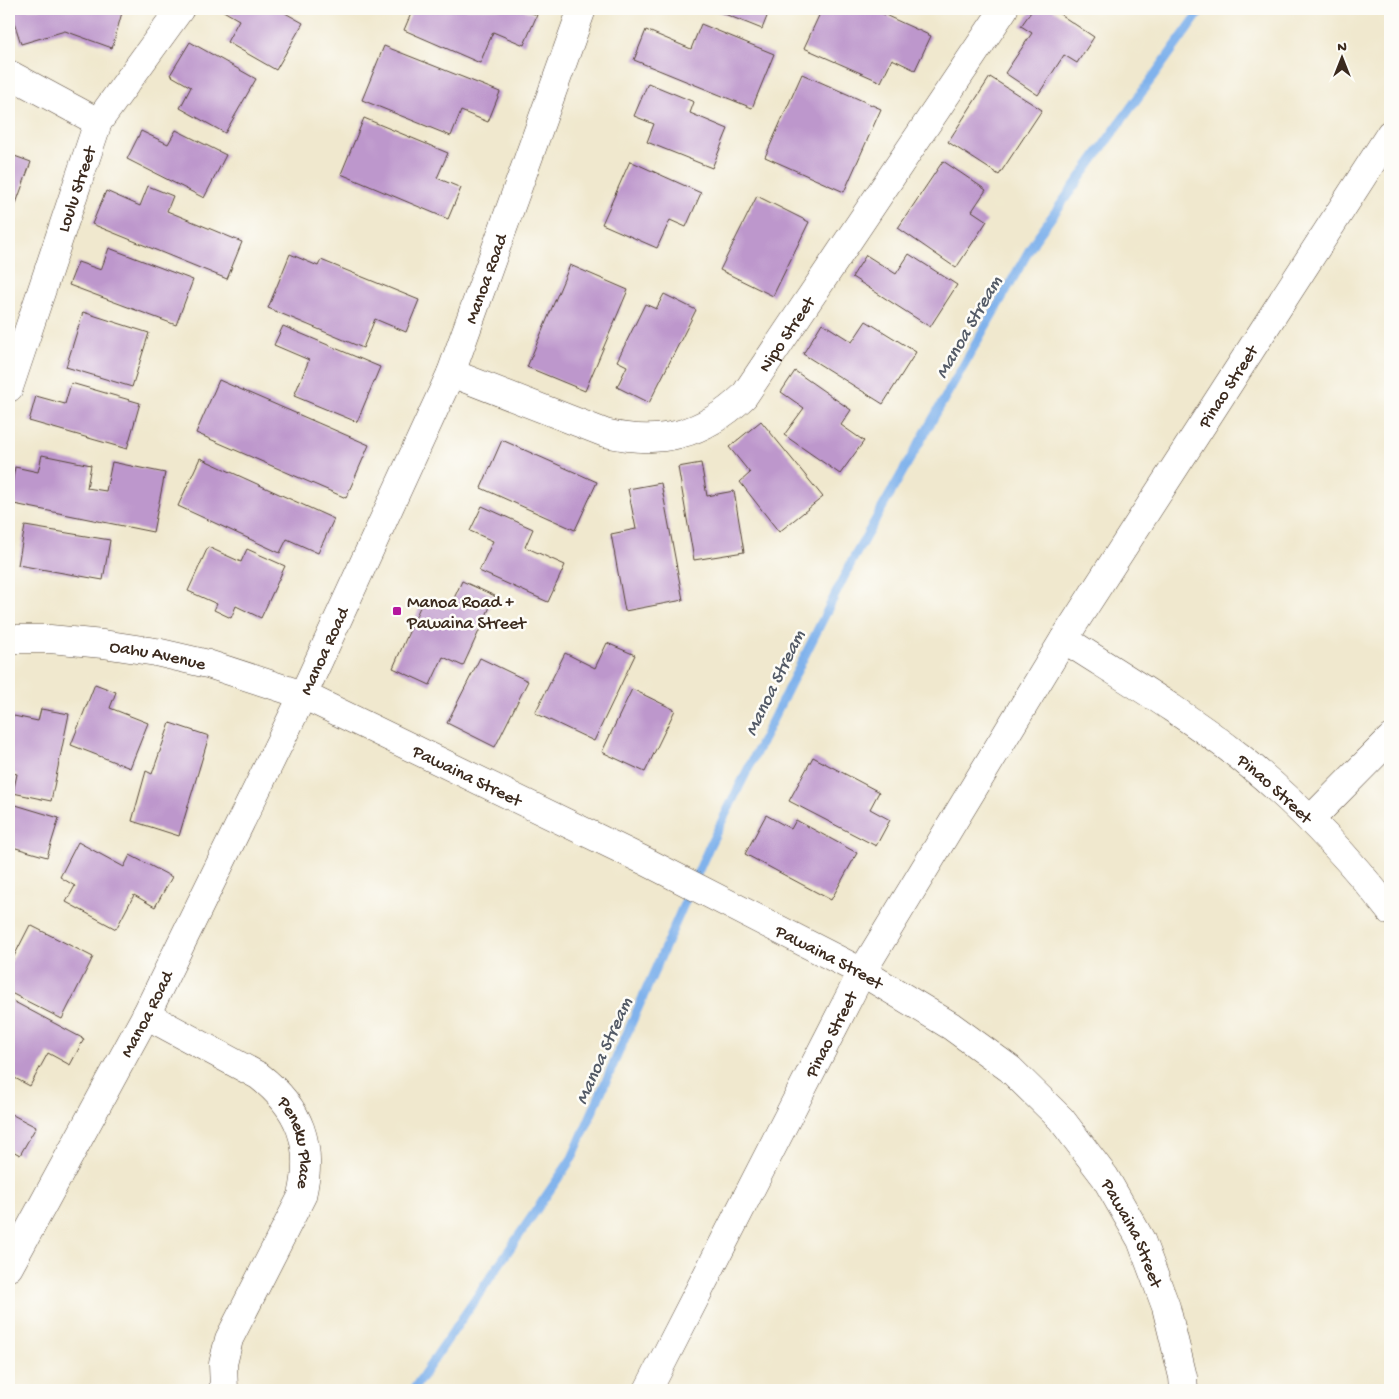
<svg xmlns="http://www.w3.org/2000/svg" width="1399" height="1399" viewBox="0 0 1399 1399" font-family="'Gochi Hand',sans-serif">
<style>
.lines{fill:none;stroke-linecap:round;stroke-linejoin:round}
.stream{stroke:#80b2ec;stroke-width:9}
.building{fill:#bd97cc}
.minor-casing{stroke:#564638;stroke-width:29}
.tertiary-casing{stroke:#564638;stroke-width:29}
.minor{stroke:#fff;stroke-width:28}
.tertiary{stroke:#fff;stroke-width:28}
.poi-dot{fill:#b5179e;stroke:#fdfcf7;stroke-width:2}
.labels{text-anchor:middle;stroke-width:5;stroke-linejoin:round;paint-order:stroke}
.street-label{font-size:18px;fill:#3b2a1e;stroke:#fdfcf7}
.poi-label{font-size:18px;fill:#3b2a1e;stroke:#fdfcf7;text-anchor:start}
.water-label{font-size:19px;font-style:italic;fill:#535a66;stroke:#fdfcf7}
</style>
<rect width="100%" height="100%" fill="#fdfcf7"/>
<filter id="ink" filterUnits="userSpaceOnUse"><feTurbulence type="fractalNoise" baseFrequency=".02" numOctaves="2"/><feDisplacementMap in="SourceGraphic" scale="10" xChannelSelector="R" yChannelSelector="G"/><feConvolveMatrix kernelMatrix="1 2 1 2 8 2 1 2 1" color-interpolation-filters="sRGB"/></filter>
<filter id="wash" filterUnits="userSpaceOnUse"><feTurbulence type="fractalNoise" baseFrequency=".0096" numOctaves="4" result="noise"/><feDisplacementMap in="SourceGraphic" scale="20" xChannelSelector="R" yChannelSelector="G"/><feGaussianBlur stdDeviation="1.12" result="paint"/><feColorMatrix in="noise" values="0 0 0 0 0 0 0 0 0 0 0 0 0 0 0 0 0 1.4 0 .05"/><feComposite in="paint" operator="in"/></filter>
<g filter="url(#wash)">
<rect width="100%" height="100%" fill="#f0e8ce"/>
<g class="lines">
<polyline class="stream" points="413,1390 572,1158 710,845 853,559 1035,240 1202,9"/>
</g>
<g id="blocks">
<g class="building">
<polygon points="10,9 123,9 112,48 65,31 21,44"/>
<polygon points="220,9 278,9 303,23 276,70 227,42 239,20"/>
<polygon points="413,9 522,9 537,15 524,45 493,32 480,63 404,30"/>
<polygon points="712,9 770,9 762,29"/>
<polygon points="822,9 872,9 931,36 915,70 892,59 881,82 804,48"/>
<polygon points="1033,9 1052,9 1094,37 1077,63 1064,55 1038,95 1005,73 1032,33 1021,26"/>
<polygon points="701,24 774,54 752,108 634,60 646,30 691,49"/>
<polygon points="190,42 256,79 225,133 180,108 191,87 170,75"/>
<polygon points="384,46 500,92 488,122 461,111 451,136 362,100"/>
<polygon points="802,74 881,109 844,192 765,157"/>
<polygon points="990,77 1042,110 999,175 948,142"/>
<polygon points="648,83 694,102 690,113 728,129 712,168 647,142 654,124 634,116"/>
<polygon points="364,118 448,153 437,178 461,188 448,219 341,174"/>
<polygon points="176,130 226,155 204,198 127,159 141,131 168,144"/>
<polygon points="9,154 31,162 9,223"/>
<polygon points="630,161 701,193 686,227 670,220 657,248 602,224"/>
<polygon points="943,161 986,190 972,211 987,221 956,268 898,228"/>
<polygon points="148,186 173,196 167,211 242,242 227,279 92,224 106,191 140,206"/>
<polygon points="757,196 809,222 773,296 720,270"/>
<polygon points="109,248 193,280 176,325 69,285 78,262 101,270"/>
<polygon points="290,254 318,266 321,260 419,300 406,332 375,319 363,348 268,308"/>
<polygon points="909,254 957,285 930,327 852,277 866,255 896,274"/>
<polygon points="570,265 628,290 585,391 527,367"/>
<polygon points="664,294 696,310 649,403 617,387 627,366 617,361 645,304 656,309"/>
<polygon points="83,312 149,333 132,387 66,367"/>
<polygon points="866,321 916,352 883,404 803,354 822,323 852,342"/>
<polygon points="283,326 380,367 357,422 294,396 309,360 274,345"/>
<polygon points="795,371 851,410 841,425 864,441 840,474 784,435 804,408 781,392"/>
<polygon points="219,380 369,445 346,498 196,433"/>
<polygon points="71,383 140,403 127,449 29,421 36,396 65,404"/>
<polygon points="761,421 823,497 779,532 740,482 750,473 729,447"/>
<polygon points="502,440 597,482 575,530 481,488"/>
<polygon points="42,455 91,465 87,488 106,491 112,462 165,473 153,532 9,503 15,467 38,472"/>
<polygon points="200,458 334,519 318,553 287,539 280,553 178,506"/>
<polygon points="701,463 707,496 734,491 744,552 694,560 678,467"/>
<polygon points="661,483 683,600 625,611 611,534 636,529 628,489"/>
<polygon points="482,506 533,529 525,547 565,565 548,602 479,571 493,541 470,531"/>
<polygon points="25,526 110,540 103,580 18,565"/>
<polygon points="208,547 241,562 247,549 285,566 261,618 236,606 231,618 214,610 217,604 188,591"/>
<polygon points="462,581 495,596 463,666 443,657 430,685 393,668 424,598 449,609"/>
<polygon points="607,643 635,655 594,741 535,713 565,653 595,668"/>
<polygon points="480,658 528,681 495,747 447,723"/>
<polygon points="95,684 116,692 110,708 148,723 130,768 71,745"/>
<polygon points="632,689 675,710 645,772 602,752"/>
<polygon points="41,709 69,714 51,801 13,793 17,774 9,772 9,715 38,721"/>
<polygon points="170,723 209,736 179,836 132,821 146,771 152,774"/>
<polygon points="813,757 879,792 870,809 890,820 876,846 789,801"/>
<polygon points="9,803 59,818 47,857 9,846"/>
<polygon points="766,815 791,829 796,820 857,853 831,900 745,854"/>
<polygon points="78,842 124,867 130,855 172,877 155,907 134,895 116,929 66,902 75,886 60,877"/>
<polygon points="30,925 93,957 62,1019 9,992 9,966"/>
<polygon points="9,999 84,1039 70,1065 48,1053 30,1086 9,1075"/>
<polygon points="9,1113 36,1127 20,1155 9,1149"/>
</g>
</g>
</g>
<g filter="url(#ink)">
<use href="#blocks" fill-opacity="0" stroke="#564638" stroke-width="1"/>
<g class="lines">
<defs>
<g id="minor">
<polyline points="9,74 98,122"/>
<path id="s1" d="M451,373L605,433C660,446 703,435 744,396L1004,9"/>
<path id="s2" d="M9,388L98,122L180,9"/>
<path id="s3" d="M9,639H50L103,644L156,652L208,664L303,695L645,861L862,972L951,1026L1010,1069L1061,1119L1105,1177L1141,1240L1166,1307L1183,1377L1184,1390"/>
<path id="s4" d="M1064,639C1123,677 1184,713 1240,757C1296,802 1346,854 1390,911"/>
<polyline points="1310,820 1390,739"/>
<path id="s5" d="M146,1015L259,1076C300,1108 314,1145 302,1196L229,1339L223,1364L224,1390"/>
<path id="s6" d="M648,1390L862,972L1064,639L1390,134"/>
</g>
<g id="tertiary">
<path id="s7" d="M9,1267L146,1015L303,695L451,373L582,9"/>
</g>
</defs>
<use href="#minor" class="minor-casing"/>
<use href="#tertiary" class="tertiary-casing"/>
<use href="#minor" class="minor"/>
<use href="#tertiary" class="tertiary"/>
</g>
</g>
<rect class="poi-dot" x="392" y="606" width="10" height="10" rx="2.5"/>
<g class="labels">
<g class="street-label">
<text dy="6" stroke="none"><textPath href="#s2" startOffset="210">Loulu Street</textPath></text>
<text dy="6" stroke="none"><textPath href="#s7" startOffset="1098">Manoa Road</textPath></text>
<text dy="6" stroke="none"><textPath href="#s1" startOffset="391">Nipo Street</textPath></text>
<text dy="6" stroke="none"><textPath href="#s6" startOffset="1160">Pinao Street</textPath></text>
<text dy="6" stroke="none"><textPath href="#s7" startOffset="692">Manoa Road</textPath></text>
<text dy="6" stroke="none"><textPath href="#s3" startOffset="150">Oahu Avenue</textPath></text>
<text dy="6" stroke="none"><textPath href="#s3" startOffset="484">Pawaina Street</textPath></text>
<text dy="6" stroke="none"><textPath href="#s4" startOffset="259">Pinao Street</textPath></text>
<text dy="6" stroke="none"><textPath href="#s3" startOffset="889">Pawaina Street</textPath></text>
<text dy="6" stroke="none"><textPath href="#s7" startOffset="288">Manoa Road</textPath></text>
<text dy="6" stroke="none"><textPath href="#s6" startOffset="400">Pinao Street</textPath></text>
<text dy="6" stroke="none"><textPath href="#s5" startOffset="209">Peneku Place</textPath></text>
<text dy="6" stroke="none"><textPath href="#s3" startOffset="1309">Pawaina Street</textPath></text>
</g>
<g class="poi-label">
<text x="407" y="607">Manoa Road +<tspan x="407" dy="21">Pawaina Street</tspan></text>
</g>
<g class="water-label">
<text transform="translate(967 326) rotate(-60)" y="7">Manoa Stream</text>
<text transform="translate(773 682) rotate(-64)" y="7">Manoa Stream</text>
<text transform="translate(602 1050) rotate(-66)" y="7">Manoa Stream</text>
</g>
</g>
<rect width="1399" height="1399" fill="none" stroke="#fdfcf7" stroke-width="30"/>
<g transform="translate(1342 58)" stroke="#fdfcf7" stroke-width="4" paint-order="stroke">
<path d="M0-4L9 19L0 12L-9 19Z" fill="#3b2a1e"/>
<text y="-8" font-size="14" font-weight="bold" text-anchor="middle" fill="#3b2a1e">N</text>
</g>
</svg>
